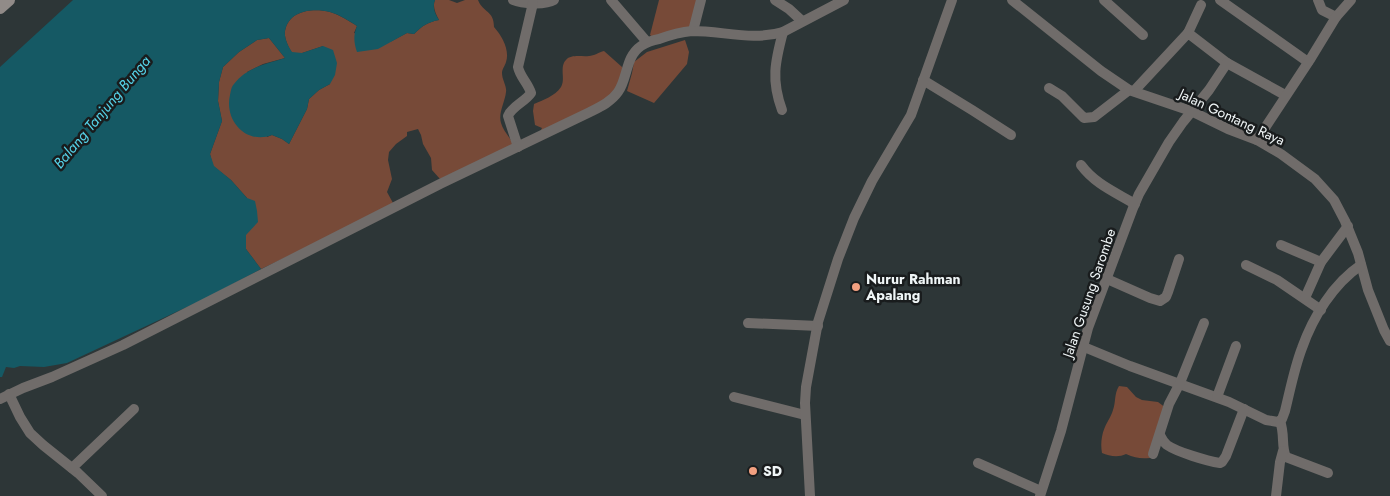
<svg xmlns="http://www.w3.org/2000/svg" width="1390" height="496" viewBox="0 0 1390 496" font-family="Jost,sans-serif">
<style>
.green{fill:#774a38}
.water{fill:#155964}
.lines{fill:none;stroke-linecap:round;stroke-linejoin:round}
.street{stroke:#706c6a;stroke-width:10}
.secondary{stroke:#918b88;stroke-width:12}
.poi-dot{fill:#f2a080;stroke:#191c1d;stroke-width:2}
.labels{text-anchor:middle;stroke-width:5;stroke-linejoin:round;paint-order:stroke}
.street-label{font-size:14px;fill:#f0f6f7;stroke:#191c1d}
.poi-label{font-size:14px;font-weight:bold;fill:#f0f6f7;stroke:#191c1d;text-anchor:start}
.water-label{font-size:15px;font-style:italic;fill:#55d2e8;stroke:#191c1d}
</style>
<rect width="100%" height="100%" fill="#2d3637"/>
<g class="green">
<path d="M435,0H449L457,3L465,0H478C483,13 494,10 494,27C502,36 510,50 506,62C505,66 502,69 502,73C502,80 507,86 506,92C505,102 498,113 501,123C503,131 511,138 514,146L440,179L432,170L431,158L423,144L421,135L418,129L407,132V136L396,144L389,152L388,160L392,179L387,192L393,203L363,221L261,269L246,249L245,235L247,198L231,180L213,166L210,154L222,121L218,101L219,82L223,67L239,52L257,40L269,38L285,58L263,64L247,72L267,137L272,135L282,139L289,144L307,109L309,99L319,90L330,84L323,46L302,53H292C288,46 284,38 285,31C289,10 313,8 330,12C340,15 349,21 357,26L354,33L390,42L407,33L414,34C422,26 428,22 439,20C436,14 432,7 435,0Z"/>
<polygon points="659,0 702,0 692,28 655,39 650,35"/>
<polygon points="685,40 689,52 687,64 654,103 627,91 632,73 634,62 647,52"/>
<path d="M604,51L622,67L623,71L611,99L540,132L542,128L535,125L533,111L534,104C543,100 555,96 561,87C566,79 559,67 566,60C571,54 582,57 589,56C594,56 599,52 604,51Z"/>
<path d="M1119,386L1127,387L1136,397L1142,400L1158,402L1166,408L1150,458C1141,459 1135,458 1126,454C1118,458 1109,456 1102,453C1100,442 1102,431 1108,421C1110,417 1112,414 1113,410C1116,402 1114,394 1119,386Z"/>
</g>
<path class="water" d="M73,0H435C432,7 435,14 439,20C428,22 422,26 414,34L407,33L378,49L357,52C354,43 353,36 357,26C348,20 340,15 330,12C313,8 289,10 285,31C284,38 288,46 292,52L302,53L323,46L333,50L337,63L335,75L330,84L319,90L309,99L307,109L289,144L282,139L272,135C246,145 224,120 230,95C231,91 231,87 234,84C247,67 266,64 285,58L269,38L257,40L239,52L223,67L219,82L218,101L222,121L210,154L214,166L231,180L247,198L255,201L257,211L258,222L246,235V249L261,269L204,299L67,363L44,367L20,366L14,368L6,367L2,377H0V67Z"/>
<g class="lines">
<g class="street">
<path d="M513,0C522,4 546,5 554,0"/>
<polyline points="611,0 647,42"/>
<polyline points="775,0 789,9 802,21"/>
<polyline points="1012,0 1101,71 1129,90 1191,111 1228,129 1257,140 1281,154 1315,179 1334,200 1345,221 1358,253 1368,290 1384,330 1390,341"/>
<polyline points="1104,0 1143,35"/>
<polyline points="1220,0 1308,62"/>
<polyline points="1318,0 1322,10 1336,17"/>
<polyline points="693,31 701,0"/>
<polyline points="1188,33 1201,5"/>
<polyline points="923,80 972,110 1011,135"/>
<polyline points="1049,88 1062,96 1084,118 1094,117 1129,90"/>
<polyline points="1134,91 1188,33 1227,63 1285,95"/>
<path d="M782,110C771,80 775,62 783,32"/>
<polyline points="1257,140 1311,58 1336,17 1351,0"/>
<path d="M518,147L508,116C512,106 525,102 531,93C528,83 520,77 518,67L533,3"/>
<path d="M1081,165C1095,184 1115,192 1135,204"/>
<polyline points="1281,245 1321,262"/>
<polyline points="1246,265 1277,280 1321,310"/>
<polyline points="1107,279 1150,298 1160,301 1166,297 1168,292 1179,259"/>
<polyline points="1305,298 1321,262 1348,226"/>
<polyline points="748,323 818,326"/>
<path d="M1084,347L1130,366L1229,402L1266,420L1278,422L1282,419L1285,411C1290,391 1294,369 1302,348C1313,317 1333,284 1361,265"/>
<polyline points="9,394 20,417 30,433 43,445 78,473 102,496"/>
<polyline points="734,397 805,415"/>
<polyline points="1217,397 1236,346"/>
<path d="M0,399L23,388L52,377L123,345L440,184L590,112C600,107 611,102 618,92C628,78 625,57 641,46C647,42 653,40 659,39C670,35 681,32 692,31C723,31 753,41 783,32L844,0"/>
<path d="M1280,421C1285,434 1281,447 1286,457L1328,473"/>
<path d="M1160,435C1162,439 1163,442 1167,445C1177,452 1207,461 1220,463L1222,462L1226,456L1244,409"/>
<polyline points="1153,454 1169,404 1180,383 1204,323"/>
<polyline points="978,463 1041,491"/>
<polyline points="72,468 134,409"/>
<polyline points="810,496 805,403 806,387 818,322 838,259 854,218 872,181 911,115 952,0"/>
<polyline points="1040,496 1061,431 1088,328 1133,208 1139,194 1169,142 1183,122 1209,90 1227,63"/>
<polyline points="1276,496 1280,462 1283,451"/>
</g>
<polyline class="secondary" points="0,8 9,0"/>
</g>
<g class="poi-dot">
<circle cx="856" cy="287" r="5"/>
<circle cx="753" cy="471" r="5"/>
</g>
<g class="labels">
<g class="street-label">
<text transform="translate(1232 117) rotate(25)" y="5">Jalan Gontang Raya</text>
<text transform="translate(1089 293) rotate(-71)" y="5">Jalan Gusung Sarombe</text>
</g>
<g class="poi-label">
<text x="866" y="284">Nurur Rahman<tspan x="866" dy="16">Apalang</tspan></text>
<text x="763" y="476">SD</text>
</g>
<g class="water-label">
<text transform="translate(102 112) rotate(-50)" y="5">Balang Tanjung Bunga</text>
</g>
</g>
</svg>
